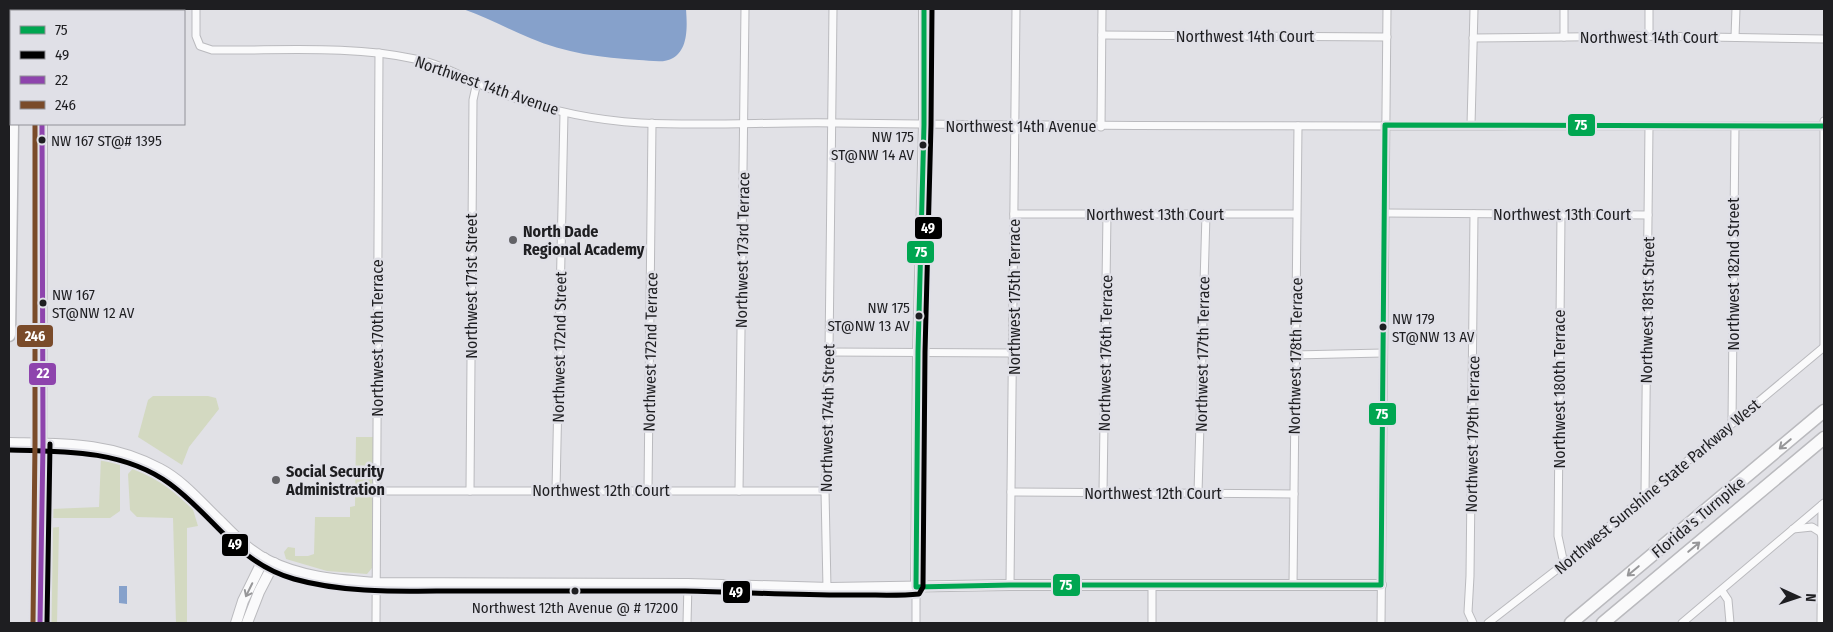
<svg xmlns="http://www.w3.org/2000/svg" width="1833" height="632" viewBox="0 0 1833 632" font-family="'Fira Sans Condensed',sans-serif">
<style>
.green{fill:#d3d9c1}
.water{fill:#86a1cb}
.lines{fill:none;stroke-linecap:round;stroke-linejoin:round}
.street-casing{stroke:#bababe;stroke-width:9}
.secondary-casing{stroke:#bababe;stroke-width:12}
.highway-casing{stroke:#bababe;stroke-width:15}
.street{stroke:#fafafb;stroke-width:7}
.secondary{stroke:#fafafb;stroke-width:10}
.highway{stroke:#fafafb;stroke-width:12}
.bus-1-casing{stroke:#e0e0e7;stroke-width:9}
.bus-2-casing{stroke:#e0e0e7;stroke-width:9}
.bus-3-casing{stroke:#e0e0e7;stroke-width:9}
.bus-4-casing{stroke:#e0e0e7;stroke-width:9}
.bus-1{stroke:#00a651;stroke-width:5}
.bus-2{stroke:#000;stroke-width:5}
.bus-3{stroke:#8e44ad;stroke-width:5}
.bus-4{stroke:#7a4b2a;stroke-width:5}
.oneway{stroke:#979799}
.bus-dot{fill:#1e1e21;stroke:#e0e0e7;stroke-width:2}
.poi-dot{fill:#626266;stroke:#e0e0e7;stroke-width:2}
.labels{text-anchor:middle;stroke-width:5;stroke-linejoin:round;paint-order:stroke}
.bus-label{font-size:15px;fill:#1e1e21;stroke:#e0e0e7;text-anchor:start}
.street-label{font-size:16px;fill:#1e1e21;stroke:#e0e0e7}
.poi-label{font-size:16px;font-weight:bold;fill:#1e1e21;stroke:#e0e0e7;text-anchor:start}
.line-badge{stroke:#e0e0e7;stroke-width:2}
.badge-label{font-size:14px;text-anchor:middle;font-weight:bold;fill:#fff}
</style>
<rect width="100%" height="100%" fill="#e1e1e6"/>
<g class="green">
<polygon points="153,396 208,396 216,398 219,409 189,447 182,465 138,437 148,400"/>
<polygon points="356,437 374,437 372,568 367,574 327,571 286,559 284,552 288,547 295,548 295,556 308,556 314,554 315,517 350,517 350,507 355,506"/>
<polygon points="101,457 120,459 120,511 110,518 50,518 51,509 99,507"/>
<polygon points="136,465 164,479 191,503 198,526 187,528 187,623 176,623 173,518 137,517 130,510 128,474"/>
<polygon points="59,527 57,623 49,623 49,528"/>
</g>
<g class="water">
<path d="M463,9H686C687,24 689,49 673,58C664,64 649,60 639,60C602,58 565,53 530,38C508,29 486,17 463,9Z"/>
<polygon points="119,586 127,586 127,604 119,603"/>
</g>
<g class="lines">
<defs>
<g id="street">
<path d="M196,9V36L200,46L212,50C277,51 351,45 415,59C445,65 470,81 498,92C545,110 591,120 641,123C706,126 772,122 837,123C1166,128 1495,125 1824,126"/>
<polyline points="1564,9 1564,37"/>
<polyline points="1102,35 1387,37"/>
<polyline points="1649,36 1649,9"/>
<polyline points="1735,37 1736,9"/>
<polyline points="1473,38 1649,36 1824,39"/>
<polyline points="1471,125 1474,9"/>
<polyline points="1101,127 1102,9"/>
<polyline points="1385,213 1648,215"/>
<polyline points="1014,214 1296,214"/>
<polyline points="1561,214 1558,536 1564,564"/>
<polyline points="1824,347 1824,121"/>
<polyline points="829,352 1013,353"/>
<polyline points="1294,355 1383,353"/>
<polyline points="1732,422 1735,126"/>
<polyline points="556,490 564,113"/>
<polyline points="648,490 652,123"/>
<polyline points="376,491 825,491"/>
<polyline points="470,491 473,100 477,82"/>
<polyline points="739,491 745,9"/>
<polyline points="1011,492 1294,494"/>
<polyline points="1103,493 1107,214"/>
<polyline points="1198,493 1206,214"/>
<polyline points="1645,494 1649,126"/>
<polyline points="1793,529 1812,527 1820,532 1822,536"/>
<polyline points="1010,585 1016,9"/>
<polyline points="1293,585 1298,126"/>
<polyline points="827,588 825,491 829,352 833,9"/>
<polyline points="1722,591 1728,600 1730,623"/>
<polyline points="376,623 379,53"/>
<polyline points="687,623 688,584"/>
<polyline points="916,623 916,587"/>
<polyline points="1152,623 1152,585"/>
<polyline points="1381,623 1387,9"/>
<polyline points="1473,623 1468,612 1470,576 1474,214"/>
<polyline points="1488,623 1564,564 1824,347"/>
<polyline points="1682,623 1824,503"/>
<polyline points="1821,623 1822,505"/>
</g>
<g id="secondary">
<polyline points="43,11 43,9"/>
<path d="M9,443C63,444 110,442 160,469C183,481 201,503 220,521C235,536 250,552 269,561C303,578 340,580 376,583L688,584L830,588L1010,585H1381"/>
<polyline points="916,587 918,352 924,125 924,9"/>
<polyline points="41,615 42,124"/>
<polyline points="236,623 243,601 264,558"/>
<polyline points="247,623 259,592 274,563"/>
</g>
<g id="highway">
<polyline points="11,9 11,11"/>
<polyline points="28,11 28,9"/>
<polyline points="9,335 12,124"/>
<polyline points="40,623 41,607"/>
<polyline points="1571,623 1824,411"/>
<polyline points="1603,623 1824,438"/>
</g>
</defs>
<use href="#street" class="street-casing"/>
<use href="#secondary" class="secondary-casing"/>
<use href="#highway" class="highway-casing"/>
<use href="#street" class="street"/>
<use href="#secondary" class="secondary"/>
<use href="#highway" class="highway"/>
<defs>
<polyline id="bus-1" points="924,9 924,125 918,352 916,587 1010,585 1381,585 1385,125 1824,126"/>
<g id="bus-2">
<path d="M9,450C63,451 124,450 170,484C215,517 236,562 294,579C347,594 405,591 460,591C535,591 610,591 685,591C744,592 803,596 862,595C880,595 900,596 919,594L923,587L925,352L931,125L932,9"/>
<polyline points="47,623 50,444"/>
</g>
<polyline id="bus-3" points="40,623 43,444 42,124"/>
<polyline id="bus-4" points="33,623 35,444 35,124"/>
</defs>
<use href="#bus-1" class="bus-1-casing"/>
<use href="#bus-2" class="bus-2-casing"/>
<use href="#bus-3" class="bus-3-casing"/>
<use href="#bus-4" class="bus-4-casing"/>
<use href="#bus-1" class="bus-1"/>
<use href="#bus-2" class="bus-2"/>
<use href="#bus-3" class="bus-3"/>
<use href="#bus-4" class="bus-4"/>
</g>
<defs><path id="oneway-shaft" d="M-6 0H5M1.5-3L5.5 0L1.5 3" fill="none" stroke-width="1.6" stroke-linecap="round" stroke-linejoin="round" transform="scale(1.25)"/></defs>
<g class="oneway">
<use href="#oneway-shaft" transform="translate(1785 444) rotate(140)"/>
<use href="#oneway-shaft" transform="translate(1694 547) rotate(-40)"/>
<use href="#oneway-shaft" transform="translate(1633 571) rotate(140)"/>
<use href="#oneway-shaft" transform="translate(249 590) rotate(116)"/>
</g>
<g class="bus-dot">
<circle cx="42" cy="140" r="4.5"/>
<circle cx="923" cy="145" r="4.5"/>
<circle cx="43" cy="303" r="4.5"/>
<circle cx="919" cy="316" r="4.5"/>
<circle cx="1383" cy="327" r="4.5"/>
<circle cx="575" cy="591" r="4.5"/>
</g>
<g class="poi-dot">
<circle cx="513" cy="240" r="5"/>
<circle cx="276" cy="480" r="5"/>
</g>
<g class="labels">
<g class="bus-label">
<text x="914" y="142" text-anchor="end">NW 175<tspan x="914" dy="18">ST@NW 14 AV</tspan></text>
<text x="51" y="146">NW 167 ST@# 1395</text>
<text x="52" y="300">NW 167<tspan x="52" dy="18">ST@NW 12 AV</tspan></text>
<text x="910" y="313" text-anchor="end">NW 175<tspan x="910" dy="18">ST@NW 13 AV</tspan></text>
<text x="1392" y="324">NW 179<tspan x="1392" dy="18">ST@NW 13 AV</tspan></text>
<text x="575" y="613" text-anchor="middle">Northwest 12th Avenue @ # 17200</text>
</g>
<g class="street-label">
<text x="1245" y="42">Northwest 14th Court</text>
<text x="1649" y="43">Northwest 14th Court</text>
<text transform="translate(487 85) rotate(19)" y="6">Northwest 14th Avenue</text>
<text x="1021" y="132">Northwest 14th Avenue</text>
<text x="1155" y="220">Northwest 13th Court</text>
<text x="1562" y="220">Northwest 13th Court</text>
<text transform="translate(742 250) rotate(-89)" y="6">Northwest 173rd Terrace</text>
<text transform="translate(1733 274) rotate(-90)" y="6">Northwest 182nd Street</text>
<text transform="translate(471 286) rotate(-90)" y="6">Northwest 171st Street</text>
<text transform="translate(1014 297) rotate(-90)" y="6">Northwest 175th Terrace</text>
<text transform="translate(1647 310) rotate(-89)" y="6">Northwest 181st Street</text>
<text transform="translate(377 338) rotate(-90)" y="6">Northwest 170th Terrace</text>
<text transform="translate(559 347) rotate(-89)" y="6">Northwest 172nd Street</text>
<text transform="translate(650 352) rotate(-89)" y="6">Northwest 172nd Terrace</text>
<text transform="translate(1105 353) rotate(-89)" y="6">Northwest 176th Terrace</text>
<text transform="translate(1202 354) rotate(-89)" y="6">Northwest 177th Terrace</text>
<text transform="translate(1295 356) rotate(-89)" y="6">Northwest 178th Terrace</text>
<text transform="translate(1559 389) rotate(-90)" y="6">Northwest 180th Terrace</text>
<text transform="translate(827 418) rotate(-89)" y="6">Northwest 174th Street</text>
<text transform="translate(1472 434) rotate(-89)" y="6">Northwest 179th Terrace</text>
<text transform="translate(1657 486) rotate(-40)" y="6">Northwest Sunshine State Parkway West</text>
<text x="601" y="496">Northwest 12th Court</text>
<text x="1153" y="499">Northwest 12th Court</text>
<text transform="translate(1698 517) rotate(-40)" y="6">Florida's Turnpike</text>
</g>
<g class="poi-label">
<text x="523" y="237">North Dade<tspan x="523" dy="18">Regional Academy</tspan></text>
<text x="286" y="477">Social Security<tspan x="286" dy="18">Administration</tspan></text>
</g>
</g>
<g class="line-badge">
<rect x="1567" y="113" width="29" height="24" rx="5" fill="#00a651"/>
<rect x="914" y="216" width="29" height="24" rx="5" fill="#000"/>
<rect x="906" y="240" width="29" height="24" rx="5" fill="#00a651"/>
<rect x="16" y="324" width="38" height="24" rx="5" fill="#7a4b2a"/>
<rect x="28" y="362" width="29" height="24" rx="5" fill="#8e44ad"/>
<rect x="1368" y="402" width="29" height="24" rx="5" fill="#00a651"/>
<rect x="221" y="533" width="28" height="24" rx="5" fill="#000"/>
<rect x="1052" y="573" width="29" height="24" rx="5" fill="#00a651"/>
<rect x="722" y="580" width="29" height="24" rx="5" fill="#000"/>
</g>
<g class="badge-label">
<text x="1581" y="130">75</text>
<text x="928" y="233">49</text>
<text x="921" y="257">75</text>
<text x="35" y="341">246</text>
<text x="43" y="378">22</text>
<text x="1382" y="419">75</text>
<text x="235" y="549">49</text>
<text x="1066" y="590">75</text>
<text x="736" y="597">49</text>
</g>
<rect width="1833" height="632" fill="none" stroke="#1e1e21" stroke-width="20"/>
<rect x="10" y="10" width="175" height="115" fill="#e0e0e7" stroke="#929298"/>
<rect x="20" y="26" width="25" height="8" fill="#00a651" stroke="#929298"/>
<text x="55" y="35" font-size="15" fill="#1e1e21">75</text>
<rect x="20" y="51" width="25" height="8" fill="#000000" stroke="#929298"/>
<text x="55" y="60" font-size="15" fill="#1e1e21">49</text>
<rect x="20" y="76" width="25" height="8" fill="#8e44ad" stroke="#929298"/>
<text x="55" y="85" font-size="15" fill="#1e1e21">22</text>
<rect x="20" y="101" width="25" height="8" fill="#7a4b2a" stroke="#929298"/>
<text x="55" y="110" font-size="15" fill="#1e1e21">246</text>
<g transform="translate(1798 597) rotate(93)" stroke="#e0e0e7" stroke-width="4" paint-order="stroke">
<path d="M0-4L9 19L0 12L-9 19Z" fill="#1e1e21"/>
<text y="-8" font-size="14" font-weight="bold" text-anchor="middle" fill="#1e1e21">N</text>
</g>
</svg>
